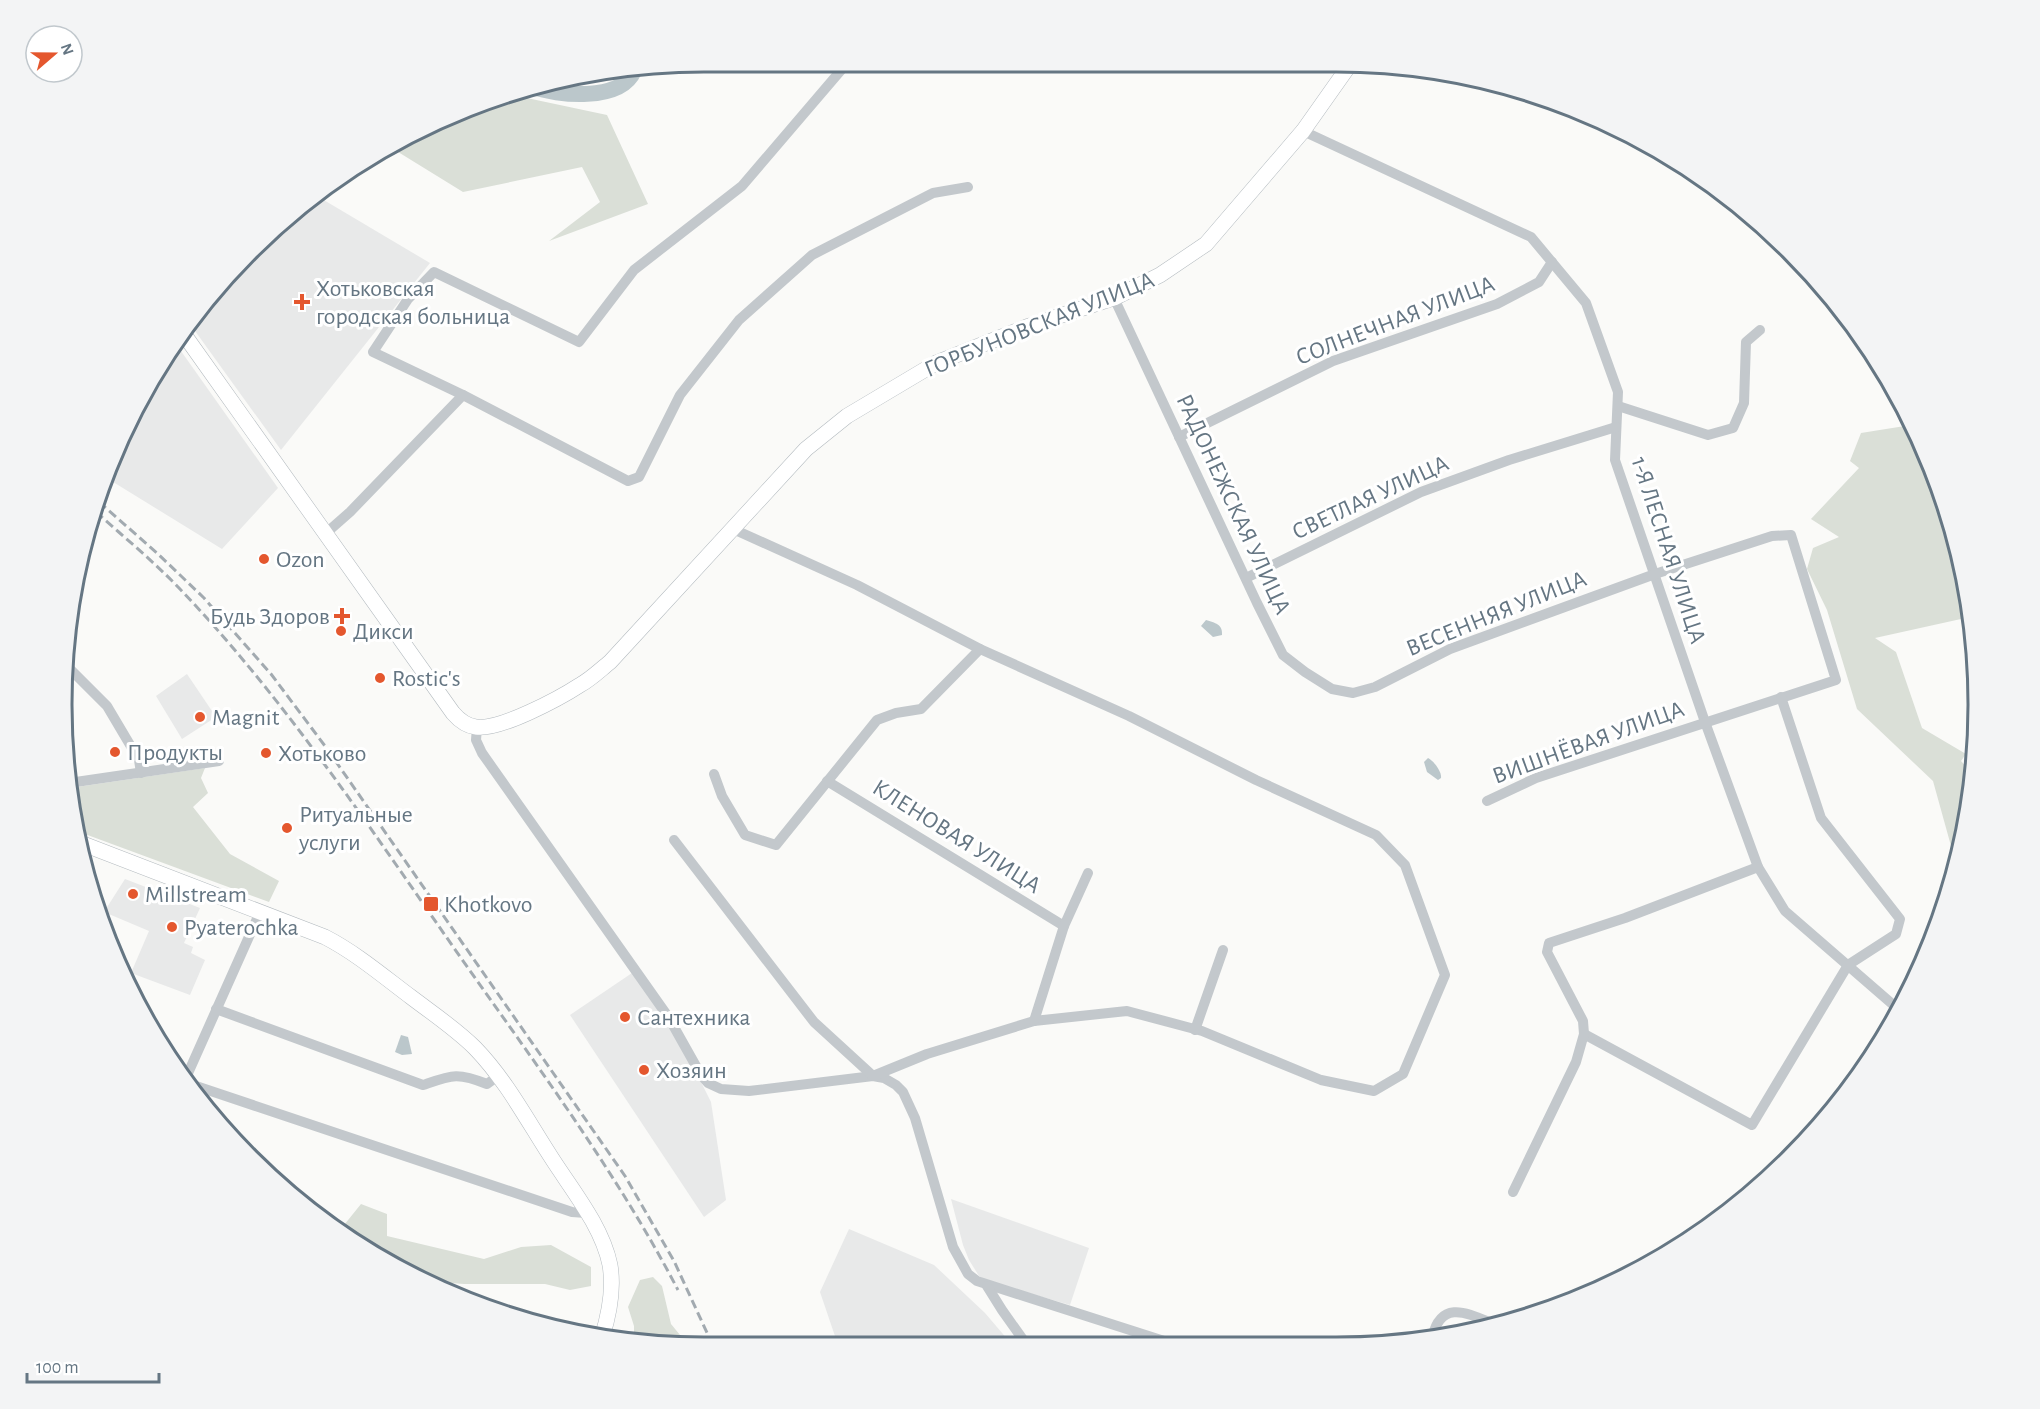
<svg xmlns="http://www.w3.org/2000/svg" width="2040" height="1409" viewBox="0 0 2040 1409" font-family="'Alegreya Sans',sans-serif">
<style>
.built{fill:#e8e9e9}
.green{fill:#dadfd7}
.water{fill:#bbc7cb}
.lines{fill:none;stroke-linecap:round;stroke-linejoin:round}
.river{stroke:#bbc7cb;stroke-width:16}
.secondary-casing{stroke:#b3babf;stroke-width:16}
.street{stroke:#c3c8cc;stroke-width:10}
.secondary{stroke:#fff;stroke-width:15}
.rail{stroke:#a2aab0;stroke-width:3;stroke-dasharray:9 4.5;stroke-linecap:butt}
.poi-dot{fill:#e4572e;stroke:#fff;stroke-width:2}
.labels{text-anchor:middle;stroke-width:6;stroke-linejoin:round;paint-order:stroke}
.poi-label{font-size:24px;fill:#657683;stroke:#fff;text-anchor:start}
.street-label{font-size:24px;fill:#657683;stroke:#fff}
.rim{fill:none;stroke:#657683;stroke-width:3}
</style>
<rect width="100%" height="100%" fill="#fafaf8"/>
<g class="built">
<polygon points="317,196 430,263 281,450 190,324 221,281"/>
<polygon points="176,344 278,488 222,549 105,477 111,458 148,383"/>
<polygon points="187,674 216,717 182,739 156,696"/>
<polygon points="125,879 200,908 184,943 193,947 191,953 205,960 190,995 131,973 149,931 104,912"/>
<polygon points="635,971 669,1018 711,1102 726,1200 704,1217 570,1015"/>
<polygon points="951,1199 1089,1248 1070,1305 988,1281 979,1276 969,1260 963,1245"/>
<polygon points="849,1229 934,1265 985,1313 1014,1347 832,1347 837,1342 820,1292"/>
</g>
<g class="green">
<polygon points="508,94 607,115 648,204 549,241 600,202 582,167 463,192 390,147 458,111"/>
<polygon points="1911,425 1930,459 1966,579 1970,617 1875,638 1896,652 1922,728 1966,754 1961,761 1972,773 1966,830 1956,864 1933,781 1857,709 1827,610 1807,569 1813,548 1839,537 1811,519 1859,468 1850,461 1861,433"/>
<polygon points="205,768 201,778 208,793 193,807 230,854 279,881 269,902 74,830 70,788"/>
<polygon points="361,1204 387,1214 387,1236 484,1259 521,1247 551,1245 591,1267 591,1286 570,1290 545,1284 464,1284 437,1282 413,1274 347,1239 334,1228 340,1230"/>
<polygon points="653,1277 662,1286 671,1324 689,1346 634,1341 634,1326 628,1307 640,1280"/>
</g>
<g class="water">
<path d="M1206,620C1215,623 1223,624 1222,635L1213,637L1201,626Z"/>
<path d="M1428,758C1434,761 1442,772 1441,778L1438,780L1427,772L1424,762Z"/>
<polygon points="401,1035 408,1037 412,1054 402,1055 395,1052"/>
</g>
<g class="lines">
<path class="river" d="M531,86C558,96 620,102 634,71"/>
<defs>
<g id="secondary">
<path d="M183,333L453,713C459,720 467,726 476,727C499,731 560,698 580,685C591,679 600,670 610,662L806,449L847,416L936,363L1029,326L1114,298L1160,275L1206,244L1303,131L1351,63"/>
<path d="M78,842L325,937C356,953 383,976 411,997C432,1013 456,1029 475,1048C506,1080 527,1120 551,1157C572,1190 602,1226 610,1265C614,1289 609,1315 602,1337"/>
</g>
</defs>
<use href="#secondary" class="secondary-casing"/>
<g class="street">
<polyline points="1303,131 1531,237 1586,303 1618,392 1615,460 1705,722 1758,867 1785,911 1898,1009"/>
<polyline points="1114,298 1257,603 1283,655 1305,672 1332,689 1353,693 1375,687 1450,649 1655,574 1772,536 1791,535 1836,680 1536,778 1487,801"/>
<polyline points="463,395 373,352 408,299 434,272 579,342 634,270 742,186 848,62"/>
<polyline points="1618,406 1708,435 1733,428 1744,403 1746,342 1760,330"/>
<polyline points="1179,437 1333,361 1497,304 1539,282 1552,262"/>
<polyline points="325,534 350,512 463,395 628,481 639,477 680,395 739,320 812,255 933,193 968,187"/>
<polyline points="1246,578 1421,492 1509,460 1616,427"/>
<polyline points="64,663 107,706 139,760 141,773"/>
<polyline points="477,727 476,740 482,753 669,1018 701,1075 708,1083 721,1089 749,1091 873,1076 884,1078 896,1085 903,1092 915,1118 953,1247 968,1274 977,1281 1186,1348"/>
<polyline points="714,774 722,796 745,835 776,845 877,720 896,713 921,709 980,649"/>
<polyline points="827,781 1064,926"/>
<polyline points="69,783 219,761"/>
<polyline points="674,840 814,1022 873,1076 927,1054 1034,1021 1127,1011 1202,1031 1321,1080 1374,1091 1403,1074 1445,975 1405,865 1376,835 1256,780 1129,716 980,649 857,585 733,529"/>
<path d="M216,1009L423,1085C452,1075 457,1072 487,1084L498,1076"/>
<polyline points="1034,1021 1064,926 1088,873"/>
<polyline points="1195,1030 1223,950"/>
<polyline points="1584,1034 1752,1125 1848,965 1896,934 1900,919 1821,818 1781,697"/>
<polyline points="185,1080 260,912"/>
<polyline points="187,1083 572,1212 586,1213"/>
<polyline points="1513,1192 1576,1062 1584,1034 1583,1021 1547,952 1549,943 1625,918 1758,867"/>
<polyline points="987,1286 1002,1310 1029,1348"/>
<path d="M1432,1338C1441,1299 1467,1313 1494,1324"/>
</g>
<use href="#secondary" class="secondary"/>
<g class="rail">
<polyline points="99,502 157,553 204,598 271,674 325,746 625,1176 674,1261 714,1348"/>
<path d="M96,512C124,537 153,561 179,588C286,700 372,831 461,958C537,1066 617,1173 678,1290"/>
</g>
</g>
<g class="poi-dot">
<path d="M299 293h6v6h6v6h-6v6h-6v-6h-6v-6h6z"/>
<circle cx="264" cy="559" r="6"/>
<path d="M339 607h6v6h6v6h-6v6h-6v-6h-6v-6h6z"/>
<circle cx="341" cy="631" r="6"/>
<circle cx="380" cy="678" r="6"/>
<circle cx="200" cy="717" r="6"/>
<circle cx="115" cy="752" r="6"/>
<circle cx="266" cy="753" r="6"/>
<circle cx="287" cy="828" r="6"/>
<circle cx="133" cy="894" r="6"/>
<rect x="423" y="896" width="16" height="16" rx="3"/>
<circle cx="172" cy="927" r="6"/>
<circle cx="625" cy="1017" r="6"/>
<circle cx="644" cy="1070" r="6"/>
</g>
<g class="labels">
<g class="poi-label">
<text x="316" y="296">Хотьковская<tspan x="316" dy="28">городская больница</tspan></text>
<text x="276" y="567">Ozon</text>
<text x="330" y="624" text-anchor="end">Будь Здоров</text>
<text x="353" y="639">Дикси</text>
<text x="392" y="686">Rostic's</text>
<text x="212" y="725">Magnit</text>
<text x="127" y="760">Продукты</text>
<text x="278" y="761">Хотьково</text>
<text x="299" y="822">Ритуальные<tspan x="299" dy="28">услуги</tspan></text>
<text x="145" y="902">Millstream</text>
<text x="444" y="912">Khotkovo</text>
<text x="184" y="935">Pyaterochka</text>
<text x="637" y="1025">Сантехника</text>
<text x="656" y="1078">Хозяин</text>
</g>
<g class="street-label">
<text transform="translate(1395 320) rotate(-21)" y="8">СОЛНЕЧНАЯ УЛИЦА</text>
<text transform="translate(1039 324) rotate(-22)" y="8">ГОРБУНОВСКАЯ УЛИЦА</text>
<text transform="translate(1370 497) rotate(-25)" y="8">СВЕТЛАЯ УЛИЦА</text>
<text transform="translate(1234 504) rotate(65)" y="8">РАДОНЕЖСКАЯ УЛИЦА</text>
<text transform="translate(1669 550) rotate(72)" y="8">1-Я ЛЕСНАЯ УЛИЦА</text>
<text transform="translate(1496 613) rotate(-22)" y="8">ВЕСЕННЯЯ УЛИЦА</text>
<text transform="translate(1588 742) rotate(-20)" y="8">ВИШНЁВАЯ УЛИЦА</text>
<text transform="translate(957 836) rotate(32)" y="8">КЛЕНОВАЯ УЛИЦА</text>
</g>
</g>
<path d="M0 0H2040V1409H0ZM704 72H1336A632 632 0 0 1 1968 704V705A632 632 0 0 1 1336 1337H704A632 632 0 0 1 72 705V704A632 632 0 0 1 704 72Z" fill="#f3f4f5" fill-rule="evenodd"/>
<path class="rim" d="M704 72H1336A632 632 0 0 1 1968 704V705A632 632 0 0 1 1336 1337H704A632 632 0 0 1 72 705V704A632 632 0 0 1 704 72Z"/>
<g transform="translate(54 54) rotate(70)"><circle r="28" fill="#ffffff" stroke="#c1c8cd" stroke-width="1.5"/>
<path d="M0-4.5L10 22L0 15L-10 22Z" fill="#e4572e"/>
<text y="-9" font-size="16" font-weight="bold" text-anchor="middle" fill="#657683">N</text>
</g>
<path d="M27 1373v9h132v-9" fill="none" stroke="#657683" stroke-width="3"/>
<text x="36" y="1373" font-size="18" fill="#657683" stroke="#ffffff" stroke-width="4.5" paint-order="stroke">100 m</text>
</svg>
